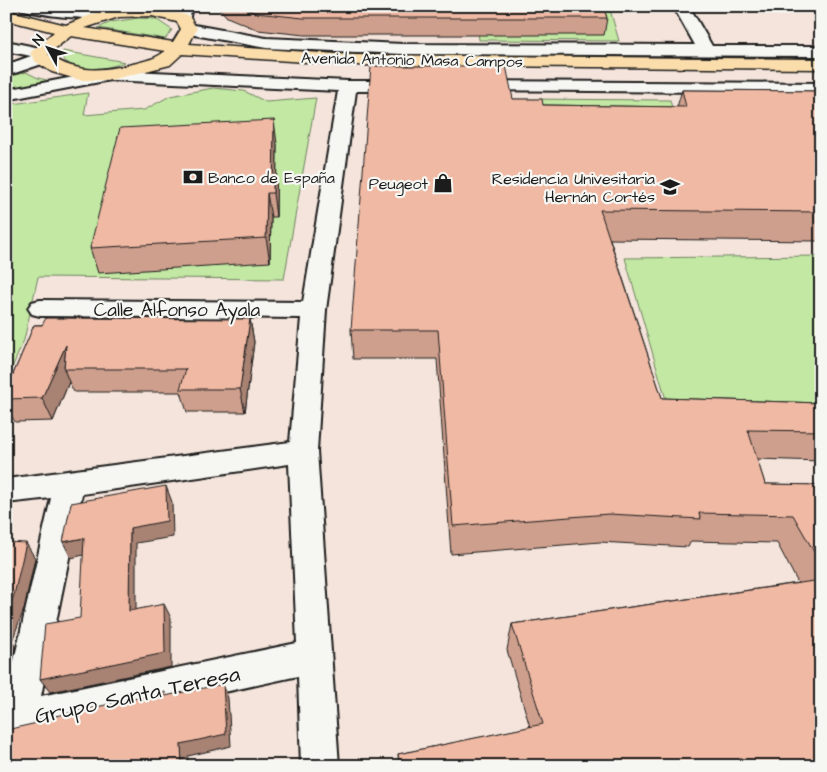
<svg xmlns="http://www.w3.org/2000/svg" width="827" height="772" viewBox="0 0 827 772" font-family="'Architects Daughter',sans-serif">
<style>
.green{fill:#c2e8a3;stroke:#6f8260}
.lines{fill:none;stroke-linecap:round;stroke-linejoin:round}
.street-casing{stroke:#1c1c1c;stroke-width:4}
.highway-casing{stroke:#1c1c1c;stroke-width:3}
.street{fill:#f6f6f2;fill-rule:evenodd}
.highway{fill:#fbddab;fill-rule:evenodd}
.wall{fill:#ce9f8d;stroke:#1c1c1c}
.shaded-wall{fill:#a88273;stroke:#1c1c1c}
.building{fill:#f0b9a4;stroke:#1c1c1c}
.labels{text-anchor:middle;stroke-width:4.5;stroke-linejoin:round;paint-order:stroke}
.far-street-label{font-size:16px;fill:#1c1c1c;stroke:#f6f6f2}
.far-poi-label{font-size:16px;fill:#1c1c1c;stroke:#f6f6f2;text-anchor:end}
.street-label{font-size:19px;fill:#1c1c1c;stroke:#f6f6f2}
.near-street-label{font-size:22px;fill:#1c1c1c;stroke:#f6f6f2}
</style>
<rect width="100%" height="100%" fill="#f4e4db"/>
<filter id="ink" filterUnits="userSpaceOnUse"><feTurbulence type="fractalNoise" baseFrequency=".02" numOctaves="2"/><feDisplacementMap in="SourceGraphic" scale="10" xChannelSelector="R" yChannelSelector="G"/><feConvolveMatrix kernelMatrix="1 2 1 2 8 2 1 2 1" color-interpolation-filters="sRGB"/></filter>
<g filter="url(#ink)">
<g class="green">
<polygon points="475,6 609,6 619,41 479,40"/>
<polygon points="139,18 156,19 172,30 165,39 98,28 111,22"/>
<path d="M63,51L125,62C108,69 73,75 61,56Z"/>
<polygon points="26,72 38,78 55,82 6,90 6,78"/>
<polygon points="213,88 244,91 266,102 316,98 284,279 38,277 24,340 6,382 6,105 88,93 84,115 144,110 170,96"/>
<polygon points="515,99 670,100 679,135"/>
<polygon points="821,256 821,408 669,410 625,258"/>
</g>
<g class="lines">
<defs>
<g id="street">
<path d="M18,6L73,8L126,6C111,27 42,15 20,9Z"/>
<polygon points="176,6 192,6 189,22 177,22 175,19"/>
<polygon points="673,6 689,6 712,46 821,46 821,56 403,54 266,48 189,34 181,29 189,24 266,38 403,44 695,45"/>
<polygon points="6,41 45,49 50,58 48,62 6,76 6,65 31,56 6,51"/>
<path d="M110,70L348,81H406L412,82L415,86L412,90L406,91H356L326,310L317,451L339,766H301L298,676L19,737L6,731V696L51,498L6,503V479L290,442L301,318L40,316L32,314L28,308L32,302L40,300L303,302L338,91L110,80L6,100V90ZM289,464L297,643L41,696L82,494Z"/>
<polygon points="475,81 821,83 821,93 469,90 466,86 469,82"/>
</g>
<path id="highway" d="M132,6H152L189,16L197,29L189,44L352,55L821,59V69L352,65L182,54L170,65L110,80H80L52,72L36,62L30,53L54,32L6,20V10L66,25L100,11ZM152,16L177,22L181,29L173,42L85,28L119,17ZM71,36L165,51C156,59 147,60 137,63C105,71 76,75 48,54Z"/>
</defs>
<use href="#street" class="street-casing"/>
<use href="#highway" class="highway-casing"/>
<use href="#street" class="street"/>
<use href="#highway" class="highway"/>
</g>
<g class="wall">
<polygon points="217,6 603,6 607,18 604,35 304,35 258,30 227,17"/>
<polygon points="682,90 821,91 821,241 610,239 662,398 821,403 821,461 757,459 765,484 821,485 821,766 399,766 398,754 530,727 507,650 512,624 798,583 777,543 691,541 688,547 600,542 451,554 437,359 353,359 351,330 513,99 543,105 677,107"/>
<polygon points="277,144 276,217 271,217 270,262 98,273 90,248"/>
<polygon points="250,319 254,342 245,412 187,412 181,392 74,392 69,382 53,421 15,422 6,406 6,391 34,325"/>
</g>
<g class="shaded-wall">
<polygon points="274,120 277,144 276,217 273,193"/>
<polygon points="267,193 271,217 270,262 266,238"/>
<polygon points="250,319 254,342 245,412 240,389"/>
<polygon points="66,345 64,369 69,382 53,421 42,398"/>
<polygon points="166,486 172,502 173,537 136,543 136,625 129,611 130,528"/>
<polygon points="84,538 92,553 71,558 63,542"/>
<polygon points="26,543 35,558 24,609 12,641 15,646 13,658 6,675 6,614"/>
<polygon points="164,604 171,618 171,667 50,692 40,679"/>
<polygon points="223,684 228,698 231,746 188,756 188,766 182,766 181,744"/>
</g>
<g class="building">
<polygon points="239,6 603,6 607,18 303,18 256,13"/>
<polygon points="371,66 506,66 513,99 542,99 543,105 686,107 682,90 821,91 821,212 600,210 662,398 821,403 821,431 748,430 765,484 821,485 821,564 793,515 699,513 701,519 609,514 453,526 438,330 351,330"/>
<polygon points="274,120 273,193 267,193 266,238 90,248 120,128"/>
<polygon points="46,318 250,319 240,389 180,389 186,369 64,369 66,345 42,398 6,399 6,391 34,325 42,325"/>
<polygon points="166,486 167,521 130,528 129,611 164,604 165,653 40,679 45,624 80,618 84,538 63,542 71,503"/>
<polygon points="6,542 26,543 14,595 6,614"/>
<polygon points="821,580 821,766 400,766 398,754 543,724 512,624"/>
<polygon points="223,684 226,734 181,744 182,766 6,766 6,730 37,723 37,720 165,692 165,696"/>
</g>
</g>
<defs>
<symbol id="bank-bare" viewBox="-9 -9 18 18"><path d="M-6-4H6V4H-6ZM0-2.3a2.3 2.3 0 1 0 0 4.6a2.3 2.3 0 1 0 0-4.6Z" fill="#1c1c1c" stroke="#f6f6f2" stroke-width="2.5" paint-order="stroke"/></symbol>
<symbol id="shop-bare" viewBox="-9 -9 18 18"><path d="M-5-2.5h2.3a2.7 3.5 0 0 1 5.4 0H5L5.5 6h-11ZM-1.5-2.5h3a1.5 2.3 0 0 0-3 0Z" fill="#1c1c1c" stroke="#f6f6f2" stroke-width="2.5" paint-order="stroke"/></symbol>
<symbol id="university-bare" viewBox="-9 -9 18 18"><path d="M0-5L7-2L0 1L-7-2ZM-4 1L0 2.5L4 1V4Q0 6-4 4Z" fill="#1c1c1c" stroke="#f6f6f2" stroke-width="2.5" paint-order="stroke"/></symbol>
</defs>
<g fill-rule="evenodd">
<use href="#bank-bare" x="179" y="163" width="28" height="28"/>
<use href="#shop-bare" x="429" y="169" width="28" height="28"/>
<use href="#university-bare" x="656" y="173" width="28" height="28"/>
</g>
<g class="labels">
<g class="far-street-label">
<text transform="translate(412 59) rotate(1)" y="6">Avenida Antonio Masa Campos</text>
</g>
<g class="far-poi-label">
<text x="208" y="183" text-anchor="start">Banco de España</text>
<text x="655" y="184">Residencia Univesitaria<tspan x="655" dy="18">Hernán Cortés</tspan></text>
<text x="428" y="189">Peugeot</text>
</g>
<g class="street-label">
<text x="177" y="316">Calle Alfonso Ayala</text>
</g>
<g class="near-street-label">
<text transform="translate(137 694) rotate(-12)" y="8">Grupo Santa Teresa</text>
</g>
</g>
<rect width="827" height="772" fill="none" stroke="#f6f6f2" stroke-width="25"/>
<rect x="12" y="12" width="802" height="747" fill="none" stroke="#1c1c1c" stroke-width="2" filter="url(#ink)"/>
<g transform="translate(48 48) rotate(310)" stroke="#f6f6f2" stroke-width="4" paint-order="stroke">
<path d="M0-4L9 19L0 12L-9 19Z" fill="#1c1c1c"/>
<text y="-8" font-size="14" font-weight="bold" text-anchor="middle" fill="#1c1c1c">N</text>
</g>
</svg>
